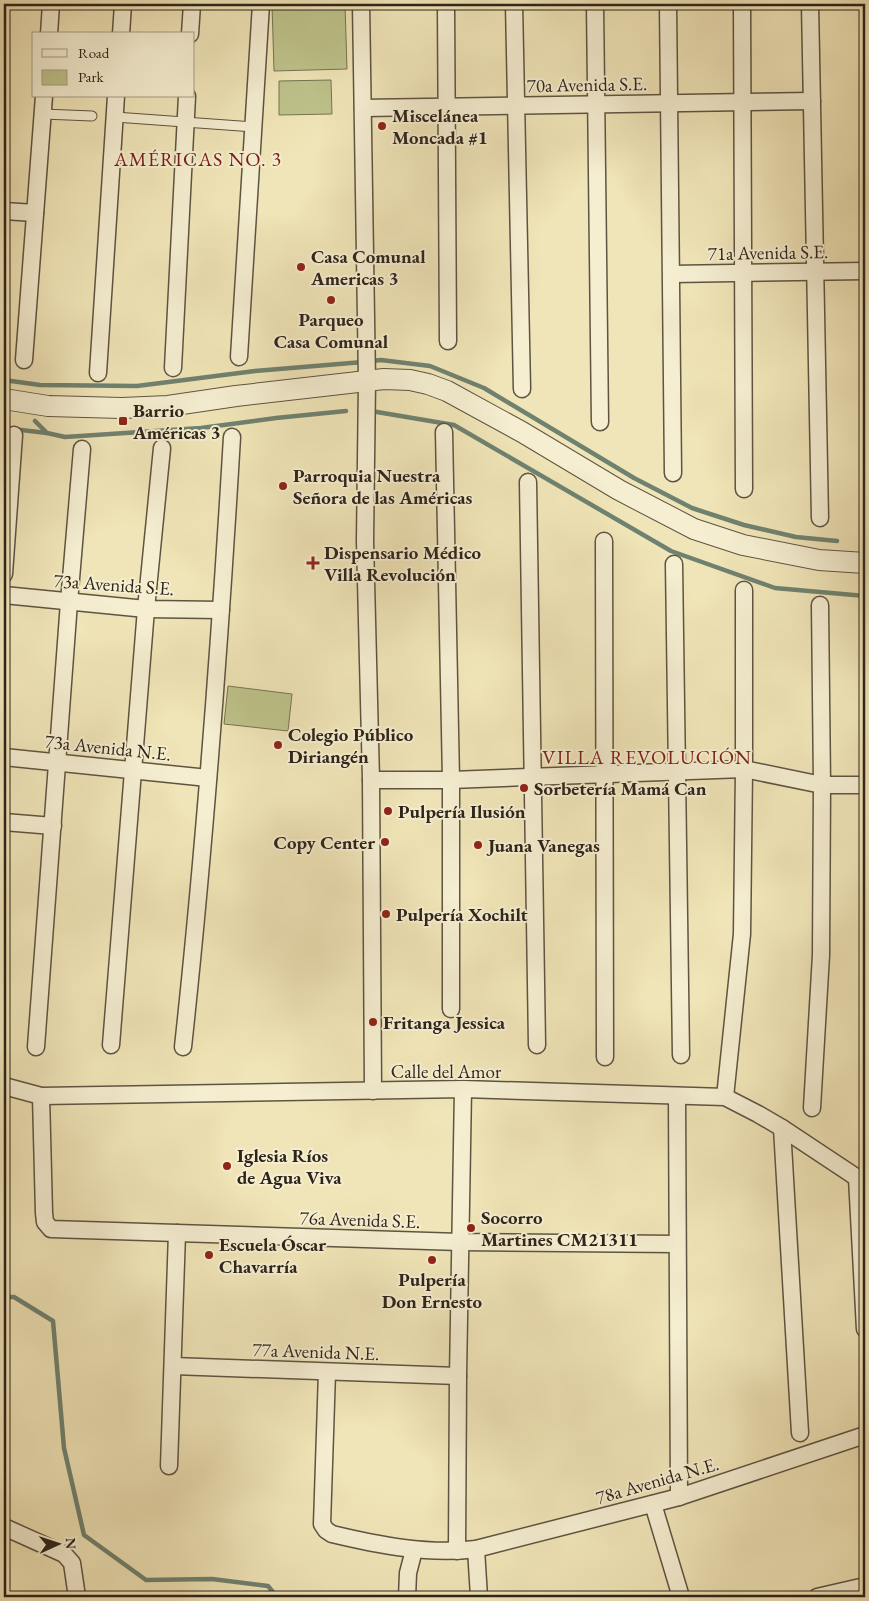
<svg xmlns="http://www.w3.org/2000/svg" width="869" height="1601" viewBox="0 0 869 1601" font-family="'EB Garamond',serif">
<style>
.green{fill:#bec38b;stroke:#767452}
.lines{fill:none;stroke-linecap:round;stroke-linejoin:round}
.stream{stroke:#6f8270;stroke-width:4.5}
.service-casing{stroke:#5e5442;stroke-width:11}
.minor-casing{stroke:#5e5442;stroke-width:19}
.tertiary-casing{stroke:#5e5442;stroke-width:22}
.service{stroke:#f5eed1;stroke-width:9}
.minor{stroke:#f5eed1;stroke-width:16}
.tertiary{stroke:#f5eed1;stroke-width:20}
.poi-dot{fill:#8f2418;stroke:#f5eed1;stroke-width:2}
.labels{text-anchor:middle;stroke-width:4;stroke-linejoin:round;paint-order:stroke}
.street-label{font-size:19px;fill:#2e241a;stroke:#f5eed1}
.poi-label{font-size:19px;font-weight:bold;fill:#2e241a;stroke:#f5eed1;text-anchor:start}
.neighbourhood-label{font-size:20px;letter-spacing:1px;fill:#7a1f14;stroke:#f5eed1}
</style>
<rect width="100%" height="100%" fill="#f0e5b8"/>
<filter id="stains"><feTurbulence type="fractalNoise" baseFrequency=".004" numOctaves="4"/><feColorMatrix values="0 0 0 0 .2 0 0 0 0 .09 0 0 0 0 .02 0 0 0 .5 -.17"/></filter>
<radialGradient id="worn" r=".72"><stop offset=".6" stop-color="#630" stop-opacity="0"/><stop offset="1" stop-color="#630" stop-opacity=".3"/></radialGradient>
<g class="green">
<polygon points="272,4 345,4 347,69 274,71"/>
<polygon points="331,80 332,114 279,115 279,81"/>
<polygon points="228,686 292,694 288,731 224,724"/>
</g>
<g class="lines">
<g class="stream">
<polyline points="371,361 381,360 430,366 484,388 634,478 692,508 744,525 796,537 837,541"/>
<polyline points="4,380 40,385 137,386 255,371 363,362"/>
<polyline points="371,411 454,425 671,551 775,588 865,596"/>
<polyline points="35,421 47,433 65,437 201,428 276,418 346,411"/>
<polyline points="4,428 47,433"/>
<polyline points="4,1297 14,1297 53,1321 64,1448 84,1535 146,1580 212,1579 268,1586 277,1597"/>
</g>
<defs>
<g id="service">
<polyline points="43,114 92,116"/>
<polyline points="115,117 254,127"/>
</g>
<g id="minor">
<polyline points="361,4 367,381 365,541 371,780 373,1091"/>
<polyline points="446,4 448,341"/>
<polyline points="514,4 522,389"/>
<polyline points="595,4 600,422"/>
<polyline points="668,4 673,473"/>
<polyline points="742,4 744,489"/>
<polyline points="810,4 820,518"/>
<polyline points="49,34 51,4"/>
<polyline points="121,34 123,4"/>
<polyline points="190,34 192,4"/>
<polyline points="363,108 812,101"/>
<polyline points="4,211 35,213"/>
<polyline points="672,274 865,271"/>
<polyline points="239,357 261,4"/>
<polyline points="24,360 44,96"/>
<polyline points="173,368 187,96"/>
<polyline points="98,373 116,96"/>
<polyline points="444,432 451,780 451,1009"/>
<polyline points="528,482 537,1045"/>
<polyline points="604,541 605,1057"/>
<polyline points="674,564 681,1055"/>
<polyline points="4,574 14,435"/>
<polyline points="4,595 146,609 221,610"/>
<polyline points="4,757 208,778"/>
<polyline points="371,780 451,780 744,769 822,785 865,785"/>
<polyline points="4,822 53,826"/>
<polyline points="111,1045 146,609 162,448"/>
<polyline points="36,1047 69,602 82,449"/>
<path d="M183,1047C205,844 220,641 232,437"/>
<polyline points="4,1086 41,1096 463,1089 725,1097 758,1114 782,1128 865,1183"/>
<polyline points="41,1096 44,1213 45,1222 51,1229 460,1242 677,1244"/>
<polyline points="677,1096 679,1497"/>
<polyline points="725,1097 742,934 744,769 744,590"/>
<polyline points="812,1108 821,955 822,785 820,605"/>
<polyline points="782,1128 800,1433"/>
<polyline points="857,1178 865,1329"/>
<polyline points="173,1366 458,1376"/>
<path d="M327,1372L322,1524L326,1530L332,1534C378,1545 428,1555 476,1549L679,1497L865,1435"/>
<polyline points="169,1466 177,1233"/>
<polyline points="653,1504 681,1597"/>
<polyline points="4,1527 64,1554 72,1563 77,1597"/>
<polyline points="476,1549 479,1597"/>
<polyline points="457,1551 458,1376 463,1089"/>
<polyline points="407,1597 408,1573 414,1550"/>
<polyline points="817,1597 865,1586"/>
</g>
<polyline id="tertiary" points="4,399 48,406 122,408 168,406 236,396 384,379 410,380 428,384 447,391 522,432 619,490 694,529 743,545 819,560 865,563"/>
</defs>
<use href="#service" class="service-casing"/>
<use href="#minor" class="minor-casing"/>
<use href="#tertiary" class="tertiary-casing"/>
<use href="#service" class="service"/>
<use href="#minor" class="minor"/>
<use href="#tertiary" class="tertiary"/>
</g>
<g class="poi-dot">
<circle cx="382" cy="126" r="5"/>
<circle cx="301" cy="267" r="5"/>
<circle cx="331" cy="300" r="5"/>
<rect x="118" y="416" width="10" height="10" rx="2.5"/>
<circle cx="283" cy="486" r="5"/>
<path d="M310.5 555.5h5v5h5v5h-5v5h-5v-5h-5v-5h5z"/>
<circle cx="278" cy="745" r="5"/>
<circle cx="524" cy="788" r="5"/>
<circle cx="388" cy="811" r="5"/>
<circle cx="385" cy="842" r="5"/>
<circle cx="478" cy="845" r="5"/>
<circle cx="386" cy="914" r="5"/>
<circle cx="373" cy="1022" r="5"/>
<circle cx="227" cy="1166" r="5"/>
<circle cx="471" cy="1228" r="5"/>
<circle cx="209" cy="1255" r="5"/>
<circle cx="432" cy="1260" r="5"/>
</g>
<g class="labels">
<g class="street-label">
<text transform="translate(587 84) rotate(-1)" y="7">70a Avenida S.E.</text>
<text transform="translate(768 252) rotate(-1)" y="7">71a Avenida S.E.</text>
<text transform="translate(114 584) rotate(4)" y="7">73a Avenida S.E.</text>
<text transform="translate(108 747) rotate(6)" y="7">73a Avenida N.E.</text>
<text x="446" y="1078">Calle del Amor</text>
<text transform="translate(360 1219) rotate(2)" y="7">76a Avenida S.E.</text>
<text transform="translate(316 1351) rotate(2)" y="7">77a Avenida N.E.</text>
<text transform="translate(657 1480) rotate(-16)" y="7">78a Avenida N.E.</text>
</g>
<g class="poi-label">
<text x="392" y="122">Miscelánea<tspan x="392" dy="22">Moncada #1</tspan></text>
<text x="311" y="263">Casa Comunal<tspan x="311" dy="22">Americas 3</tspan></text>
<text x="331" y="326" text-anchor="middle">Parqueo<tspan x="331" dy="22">Casa Comunal</tspan></text>
<text x="133" y="417">Barrio<tspan x="133" dy="22">Américas 3</tspan></text>
<text x="293" y="482">Parroquia Nuestra<tspan x="293" dy="22">Señora de las Américas</tspan></text>
<text x="324" y="559">Dispensario Médico<tspan x="324" dy="22">Villa Revolución</tspan></text>
<text x="288" y="741">Colegio Público<tspan x="288" dy="22">Diriangén</tspan></text>
<text x="534" y="795">Sorbetería Mamá Can</text>
<text x="398" y="818">Pulpería Ilusión</text>
<text x="375" y="849" text-anchor="end">Copy Center</text>
<text x="488" y="852">Juana Vanegas</text>
<text x="396" y="921">Pulpería Xochilt</text>
<text x="383" y="1029">Fritanga Jessica</text>
<text x="237" y="1162">Iglesia Ríos<tspan x="237" dy="22">de Agua Viva</tspan></text>
<text x="481" y="1224">Socorro<tspan x="481" dy="22">Martines CM21311</tspan></text>
<text x="219" y="1251">Escuela Óscar<tspan x="219" dy="22">Chavarría</tspan></text>
<text x="432" y="1286" text-anchor="middle">Pulpería<tspan x="432" dy="22">Don Ernesto</tspan></text>
</g>
<g class="neighbourhood-label">
<text x="198" y="166">AMÉRICAS NO. 3</text>
<text x="647" y="764">VILLA REVOLUCIÓN</text>
</g>
</g>
<rect width="869" height="1601" fill="none" stroke="#f0e5b8" stroke-width="20"/>
<rect x="5" y="5" width="859" height="1591" fill="none" stroke="#2e241a" stroke-width="2.5"/>
<rect x="10" y="10" width="849" height="1581" fill="none" stroke="#2e241a"/>
<rect x="32" y="32" width="162" height="65" fill="#f5eed1" stroke="#a59d88"/>
<rect x="42" y="49" width="25" height="8" fill="#f5eed1" stroke="#a59d88"/>
<text x="78" y="58" font-size="15" fill="#2e241a">Road</text>
<rect x="42" y="70" width="25" height="15" fill="#bec38b" stroke="#a59d88"/>
<text x="78" y="82" font-size="15" fill="#2e241a">Park</text>
<g transform="translate(58 1544) rotate(87)" stroke="#f5eed1" stroke-width="4" paint-order="stroke">
<path d="M0-4L9 19L0 12L-9 19Z" fill="#2e241a"/>
<text y="-8" font-size="14" font-weight="bold" text-anchor="middle" fill="#2e241a">N</text>
</g>
<rect width="100%" height="100%" filter="url(#stains)"/>
<rect width="100%" height="100%" fill="url(#worn)"/>
</svg>
